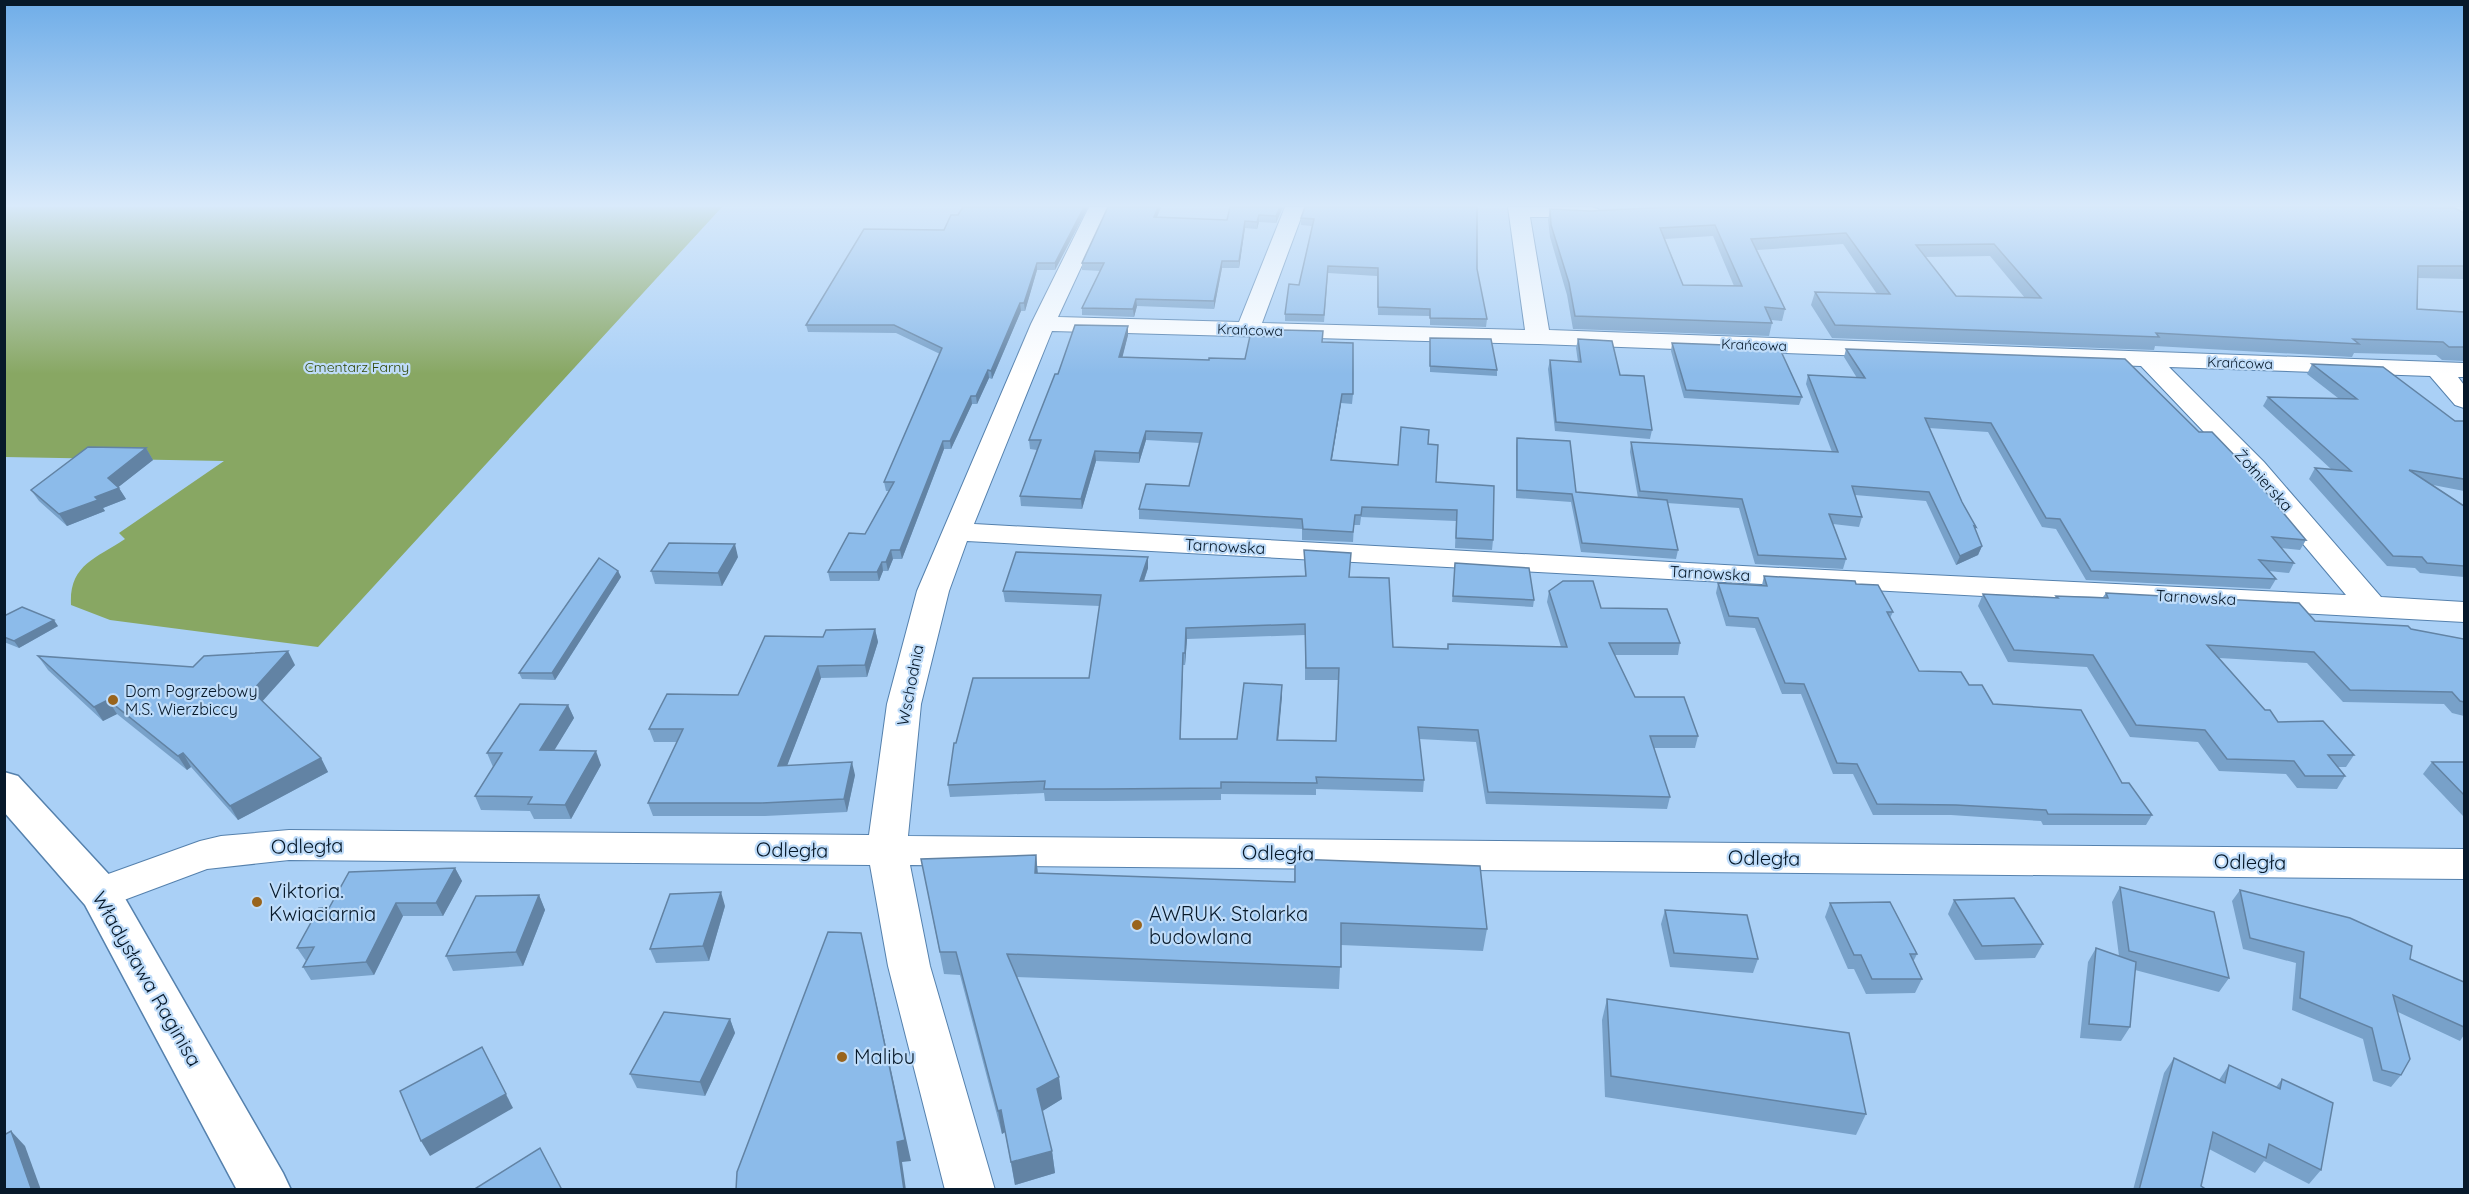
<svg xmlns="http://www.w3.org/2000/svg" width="2469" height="1194" viewBox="0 0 2469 1194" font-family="Quicksand,sans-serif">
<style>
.green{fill:#88a763}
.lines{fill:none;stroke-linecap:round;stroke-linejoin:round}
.street-casing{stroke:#5581ad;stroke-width:2}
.secondary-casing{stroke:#5581ad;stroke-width:3}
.street{fill:#fff;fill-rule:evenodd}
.secondary{fill:#fff;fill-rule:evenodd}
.wall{fill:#78a1c9;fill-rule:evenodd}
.shaded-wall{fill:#6283a4}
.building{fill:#8cbbea;stroke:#6283a4;stroke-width:1.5;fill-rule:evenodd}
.poi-dot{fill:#99641c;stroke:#bfdcf9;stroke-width:2}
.labels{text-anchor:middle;stroke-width:4.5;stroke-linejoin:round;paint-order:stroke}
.far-street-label{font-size:14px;fill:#07192a;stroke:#bfdcf9}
.far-park-label{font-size:14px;fill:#304907;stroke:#bfdcf9}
.street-label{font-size:16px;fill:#07192a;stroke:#bfdcf9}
.poi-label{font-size:16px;fill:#07192a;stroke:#bfdcf9;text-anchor:start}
.near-street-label{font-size:20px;fill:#07192a;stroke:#bfdcf9}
.near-poi-label{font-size:20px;fill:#07192a;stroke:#bfdcf9;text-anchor:start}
</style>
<rect width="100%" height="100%" fill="#aad0f6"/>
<path class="green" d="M5,207H722L318,647L110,620L71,605C69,565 95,559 125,539L119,533L224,461L5,457Z"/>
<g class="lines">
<defs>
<g id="street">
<path d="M1089,207H1109L1058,317L1239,322L1285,207H1305L1262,323L1525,330L1508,207H1591L1598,209L1601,213L1598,217H1530L1549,330L2464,363V377H2458L2464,385V408L2455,405L2430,376L2169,367L2264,462L2381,597L2464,602V622L967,541L949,591L921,704L908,836L2464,849V879L910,865L930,966L995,1190H945L888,966L870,865L289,860L207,869L100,909L86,904L80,893L86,882L200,841L221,836L289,830L869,835L887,704L917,591L1031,324ZM1052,331L1538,344L2141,366L2244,474L2346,595L1761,567L974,524Z"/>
<polygon points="2447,207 2464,207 2464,213 2450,211"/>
</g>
<polygon id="secondary" points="4,772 18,776 115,881 283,1173 291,1190 237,1190 85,905 4,812"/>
</defs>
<use href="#street" class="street-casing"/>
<use href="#secondary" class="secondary-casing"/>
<use href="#street" class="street"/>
<use href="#secondary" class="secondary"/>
</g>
<g class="wall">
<polygon points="963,207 1088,207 1055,270 1037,270 1025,311 1021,311 992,379 989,378 977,404 972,404 951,449 944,449 902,559 893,559 888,571 883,571 879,581 830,581 828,572 865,534 889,491 886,491 884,482 940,354 896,333 808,332 806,325 944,230 958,215"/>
<polygon points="1108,207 1161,207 1157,217 1227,220 1230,207 1283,207 1276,223 1259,222 1257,229 1245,228 1239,268 1222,268 1214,309 1137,306 1134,317 1082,315 1082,308 1101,271 1082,270 1082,263"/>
<polygon points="1305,207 1477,269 1487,319 1486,327 1430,325 1430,316 1378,315 1377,276 1328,273 1324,322 1285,321 1285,314 1299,285 1312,226 1301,225 1301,218"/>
<path d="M1550,209L1590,211L2464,213V279L2418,278L2417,309L2464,312V361L2442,360L2436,355L2354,353L2352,357L2155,346L2154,350L1832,338L1811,305L1815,292L1877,294L1843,244L1757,250L1785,309L1782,321L1771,320L1772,323L1769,336L1573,329L1567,295L1550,237L1548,220ZM1713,236L1734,286L1683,285L1665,239ZM1990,256L2025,298L1956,296L1925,257Z"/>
<polygon points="1128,326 1128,335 1122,357 1209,360 1245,359 1323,342 1353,394 1352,404 1341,403 1332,460 1398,465 1428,444 1436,482 1493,540 1492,550 1455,548 1456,521 1361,517 1360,525 1354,525 1353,542 1302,540 1302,529 1139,519 1139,509 1189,486 1200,443 1146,440 1139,463 1096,461 1082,509 1021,506 1020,496 1037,450 1030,449 1029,440 1058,374"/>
<polygon points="1430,338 1497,370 1497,376 1430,372"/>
<polygon points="1578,339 1620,375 1652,430 1650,439 1555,431 1548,369 1550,360 1578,362 1576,348"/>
<polygon points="1672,343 1802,397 1799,405 1684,398 1671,351"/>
<polygon points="1846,349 2306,540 2300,550 2281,548 2294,563 2289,573 2269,571 2276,579 2270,589 2086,580 2056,529 2042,527 1988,432 1929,428 1962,502 1976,527 1975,530 1982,546 1978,555 1956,565 1926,501 1855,495 1862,517 1859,527 1833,524 1846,559 1843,569 1755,564 1739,508 1667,503 1678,550 1676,559 1581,552 1571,502 1516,498 1516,446 1517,438 1576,492 1638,498 1630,452 1631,442 1832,452 1806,384 1808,375 1857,378 1844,357"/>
<polygon points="2312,364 2455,421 2464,421 2464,491 2433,485 2464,506 2464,577 2420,573 2415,568 2387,566 2309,479 2315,468 2332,470 2263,406 2268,397 2338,398 2307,374"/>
<polygon points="146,448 153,460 118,487 126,499 103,508 105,511 67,526 39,501 31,490"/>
<path d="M1304,550L1349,577L1393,647L1447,649L1448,644L1561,647L1547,602L1549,591L1601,608L1680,643L1678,655H1615L1635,697L1698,736L1695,748H1654L1670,797L1667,809L1486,804L1476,742L1419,739L1424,780L1423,792L1316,789V795L1221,794V800L1105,801H1045L1044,793L950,797L948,785L956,743L1089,678L1100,606L1005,602L1003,591L1148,557V568L1144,581L1305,576ZM1305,635V680H1339L1336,741L1278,740L1282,685L1237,739H1180L1183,665H1185L1187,639Z"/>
<polygon points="738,557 722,586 655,584 651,571"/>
<polygon points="1455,563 1534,600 1533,607 1452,602"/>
<polygon points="618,571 621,577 555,680 522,679 519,673"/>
<polygon points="1764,576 1856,584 1893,612 1890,618 1919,671 1969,685 1993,704 2122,783 2152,815 2146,825 2043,825 2041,821 1951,815 1873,815 1853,774 1833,774 1801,694 1782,694 1755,628 1726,626 1716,593 1718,583 1762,585"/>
<polygon points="2106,593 2315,621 2411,629 2464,639 2464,716 2452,713 2444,704 2343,702 2307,663 2219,658 2265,710 2278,722 2354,755 2346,767 2338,767 2345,776 2337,789 2297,788 2286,774 2219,771 2198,742 2130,737 2087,667 2008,662 1978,606 1983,594 2054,598 2056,596 2103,597"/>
<polygon points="4,616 58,626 19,648 4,642"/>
<polygon points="875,629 878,642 867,677 821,678 787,765 855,775 847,812 765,816 653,816 648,803 677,742 654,742 649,729 738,695 823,637"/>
<polygon points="38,656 193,667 295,665 262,701 321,758 328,772 238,820 191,767 187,770 117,714 103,721 48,670"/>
<polygon points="568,705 574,718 554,750 601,765 571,819 534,819 530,811 481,810 475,796 493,767 487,753"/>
<polygon points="2432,762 2464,762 2464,817 2423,774"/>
<polygon points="1036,855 1038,873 1294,882 1295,859 1487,929 1483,951 1341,945 1339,989 1016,977 1062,1099 1042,1111 1052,1151 1055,1173 1015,1185 1005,1132 1002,1134 960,975 944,974 921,859"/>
<polygon points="455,868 462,881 443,916 403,916 374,975 311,980 303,967 306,961 297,948 329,908"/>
<polygon points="2120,887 2229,978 2219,992 2135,970 2130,1027 2121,1041 2080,1038 2088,962 2096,948 2119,956 2112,902"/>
<polygon points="2240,890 2464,982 2464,1035 2460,1041 2398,1012 2401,1075 2391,1087 2373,1081 2363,1039 2292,1010 2296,963 2243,949 2232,901"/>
<polygon points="539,895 545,910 523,966 453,971 446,956"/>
<polygon points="1954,900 2043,944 2035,958 1975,960 1948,914"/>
<polygon points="1830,903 1917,954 1913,962 1922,979 1915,993 1866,994 1854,969 1848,969 1825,917"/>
<polygon points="725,906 709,961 656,963 650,949"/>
<polygon points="1665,910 1758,959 1753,973 1670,967 1661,924"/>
<polygon points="1607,999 1866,1114 1856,1135 1605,1097 1602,1020"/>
<polygon points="730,1019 735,1033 705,1096 637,1088 630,1074"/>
<polygon points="2174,1058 2219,1080 2229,1065 2276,1087 2282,1079 2321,1170 2309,1184 2264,1161 2255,1173 2209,1149 2201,1186 2207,1190 2133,1190 2164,1073"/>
</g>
<g class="shaded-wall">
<polygon points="1084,207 1088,207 1055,270 1055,263"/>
<polygon points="1158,207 1161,207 1154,224 1154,217"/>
<polygon points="1280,207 1283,207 1276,223 1276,216"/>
<polygon points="1259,215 1259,222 1257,229 1257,222"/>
<polygon points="1245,221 1245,228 1239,268 1239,261"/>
<polygon points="1222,261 1222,268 1214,309 1214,301"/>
<polygon points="1037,263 1037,270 1025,311 1024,303"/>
<polygon points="1136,299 1137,306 1134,317 1133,309"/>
<polygon points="1020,303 1021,311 992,379 991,371"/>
<polygon points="1128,326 1128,335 1120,367 1119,357"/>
<polygon points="988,370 989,378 977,404 976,396"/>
<polygon points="1342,394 1341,403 1330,470 1331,460"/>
<polygon points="971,396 972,404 951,449 950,441"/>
<polygon points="1146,431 1146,440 1139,463 1139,453"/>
<polygon points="943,441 944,449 902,559 900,550"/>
<polygon points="146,448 153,460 116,489 119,488 126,499 103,508 105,511 67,526 59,514 95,497 108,478"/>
<polygon points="1095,451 1096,461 1082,509 1081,499"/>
<polygon points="735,544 738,557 722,586 718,573"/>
<polygon points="1982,546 1978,555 1956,565 1960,556"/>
<polygon points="891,550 893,559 888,571 886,562"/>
<polygon points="1148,557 1148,568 1140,592 1140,581"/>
<polygon points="882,562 883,571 879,581 877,572"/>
<polygon points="618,571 621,577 555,680 552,673"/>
<polygon points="54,620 58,626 19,648 14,641"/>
<polygon points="1186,628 1187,639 1185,665 1185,653"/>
<polygon points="875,629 878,642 867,677 865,665"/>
<polygon points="288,651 295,665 260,704 252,691"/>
<polygon points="1183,653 1183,665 1180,751 1180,739"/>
<polygon points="818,666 821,678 782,779 778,766"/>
<polygon points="1282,685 1282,697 1277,752 1277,740"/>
<polygon points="108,700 117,714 103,721 94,707"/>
<polygon points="568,705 574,718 546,764 540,750"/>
<polygon points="596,751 601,765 571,819 565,805"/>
<polygon points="183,753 191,767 187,770 178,756"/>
<polygon points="321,758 328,772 238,820 230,806"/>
<polygon points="852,762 855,775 847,812 844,799"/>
<polygon points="1036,855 1038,878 1035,873"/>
<polygon points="455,868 462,881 443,916 436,903"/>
<polygon points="721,892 725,906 709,961 703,946"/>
<polygon points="539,895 545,910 523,966 516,952"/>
<polygon points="396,903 403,916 374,975 366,962"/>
<polygon points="861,933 911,1161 902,1162 906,1190 904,1190"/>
<polygon points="730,1019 735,1033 705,1096 700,1082"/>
<polygon points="482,1047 513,1108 430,1156 421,1141"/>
<polygon points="1059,1077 1062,1099 1041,1112 1037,1089"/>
<polygon points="1001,1110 1005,1132 1002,1134 998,1111"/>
<polygon points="11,1131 25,1146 41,1190 29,1190"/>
<polygon points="1052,1151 1055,1173 1015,1185 1011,1162"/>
</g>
<g class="building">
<polygon points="963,207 1084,207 1055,263 1037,263 1024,303 1020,303 991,371 988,370 976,396 971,396 950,441 943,441 900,550 891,550 886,562 882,562 877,572 828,572 849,533 865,534 894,482 884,482 942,348 894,325 806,325 864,229 944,230 951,215 958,215"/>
<polygon points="1108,207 1158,207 1154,217 1227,220 1230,207 1280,207 1276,216 1259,215 1257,222 1245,221 1239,261 1222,261 1214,301 1136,299 1133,309 1082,308 1104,263 1082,263"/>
<polygon points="1305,207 1477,207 1477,269 1487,319 1430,318 1430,309 1378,307 1378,268 1328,266 1324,315 1285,314 1289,284 1299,285 1314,219 1301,218"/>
<path d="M1672,207H2388L2455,208L2464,213V266H2418L2417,309L2464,312V347H2449L2443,342L2353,339L2359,344L2156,333L2159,337L1835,325L1815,292L1890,294L1846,233L1751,239L1785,309L1765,307L1772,323L1575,316L1569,283L1551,225L1550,209L1590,211ZM1715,225L1742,286L1683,285L1660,228ZM1994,244L2041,298L1956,296L1916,245Z"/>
<polygon points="1075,325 1128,326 1119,357 1209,360 1209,358 1245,359 1250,336 1282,337 1282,330 1323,331 1322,342 1353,343 1353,394 1342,394 1331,460 1398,465 1401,427 1429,430 1428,444 1438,445 1436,482 1494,486 1493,540 1456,538 1457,510 1362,507 1361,515 1355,515 1353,532 1303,529 1302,519 1139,509 1146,484 1189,486 1202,433 1146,431 1139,453 1095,451 1081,499 1020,496 1041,440 1029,440 1055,374 1058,374"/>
<polygon points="1430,338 1491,339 1497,370 1430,366"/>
<polygon points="1578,339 1612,341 1620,375 1644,376 1652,430 1556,422 1550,360 1581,362"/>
<polygon points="1672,343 1779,347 1802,397 1686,390"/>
<polygon points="1846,349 2125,359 2199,432 2212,432 2239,460 2306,540 2272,537 2294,563 2259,560 2276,579 2091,571 2060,519 2046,518 1991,423 1925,418 1962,502 1976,527 1974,526 1982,546 1960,556 1929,492 1852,486 1862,517 1829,514 1846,559 1758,555 1742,499 1640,491 1631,442 1838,452 1808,375 1865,378"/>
<polygon points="2312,364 2383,367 2455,421 2464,421 2464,479 2409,470 2464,506 2464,566 2427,563 2422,557 2393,556 2315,468 2351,471 2268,397 2357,399"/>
<polygon points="1517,438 1570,441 1576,492 1667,500 1678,550 1582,543 1572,494 1517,490"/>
<polygon points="88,447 146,448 108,478 119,488 95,497 98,500 59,514 31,490"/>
<polygon points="669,543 735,544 718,573 651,571"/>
<path d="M1304,550L1351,553L1349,577L1389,578L1393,647L1448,649V644L1567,647L1549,591L1563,581H1593L1601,608L1667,609L1680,643H1609L1635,697H1684L1698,736H1650L1670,797L1488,792L1478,730L1418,727L1424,780L1316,777L1317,783L1221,782V788L1104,789H1044L1045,781L948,785L954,743H956L973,678H1089L1101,595L1003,591L1016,552L1148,557L1140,581L1306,576ZM1305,624L1306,668H1339L1336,741L1277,740L1282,685L1244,683L1237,739H1180L1183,653H1185L1186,628Z"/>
<polygon points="599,558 618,571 552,673 519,673"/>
<polygon points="1455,563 1529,568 1534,600 1453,596"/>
<polygon points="1764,576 1855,581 1856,584 1878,585 1893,612 1887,612 1919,671 1961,672 1969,685 1982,685 1993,704 2081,710 2122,783 2129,783 2152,815 2048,814 2046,810 1956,805 1877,804 1857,764 1837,763 1804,684 1785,683 1758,618 1729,616 1718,583 1767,586"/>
<polygon points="2106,593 2299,603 2315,621 2408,626 2411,629 2464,639 2464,702 2460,701 2452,692 2350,690 2314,652 2207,645 2265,710 2270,710 2278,722 2323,721 2354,755 2328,755 2345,776 2305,776 2294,761 2227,759 2205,730 2136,725 2093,655 2014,650 1983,594 2058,598 2056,596 2108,598"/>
<polygon points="22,607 54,620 14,641 4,637 4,616"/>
<polygon points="875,629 865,665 818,666 778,766 852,762 844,799 761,803 648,803 683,729 649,729 667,694 738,695 765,636 823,637 826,630"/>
<polygon points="288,651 252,691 321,758 230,806 183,753 178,756 108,700 94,707 38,656 193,667 204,656"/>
<polygon points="520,704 568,705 540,750 596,751 565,805 528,804 532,797 475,796 502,753 487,753"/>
<polygon points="2432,762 2464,762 2464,795"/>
<polygon points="1036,855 1035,873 1295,882 1295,859 1480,866 1487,929 1341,923 1341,967 1007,954 1059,1077 1037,1089 1052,1151 1011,1162 1001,1110 998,1111 956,952 940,952 921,859"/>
<polygon points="455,868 436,903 396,903 366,962 303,967 314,947 297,948 319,908 329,908 349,872"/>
<polygon points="2120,887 2214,912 2229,978 2129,951"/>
<polygon points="2240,890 2350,918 2412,946 2410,959 2464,982 2464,1027 2393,995 2410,1059 2401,1075 2382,1070 2372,1028 2300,998 2304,952 2250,938"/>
<polygon points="721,892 703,946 650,949 670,894"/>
<polygon points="539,895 516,952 446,956 476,896"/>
<polygon points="2014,898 2043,944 1982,946 1954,900"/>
<polygon points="1890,902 1917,954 1910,954 1922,979 1872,979 1861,955 1854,955 1830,903"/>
<polygon points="1665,910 1747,915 1758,959 1674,953"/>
<polygon points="828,932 861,933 905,1140 897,1142 904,1190 736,1190 737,1172"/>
<polygon points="2096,948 2136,962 2130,1027 2089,1024"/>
<polygon points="1607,999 1849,1033 1866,1114 1611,1076"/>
<polygon points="664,1012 730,1019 700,1082 630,1074"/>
<polygon points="482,1047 506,1094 421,1141 400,1091"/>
<polygon points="2174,1058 2225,1083 2229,1065 2280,1089 2282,1079 2333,1103 2321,1170 2269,1144 2266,1158 2213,1132 2201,1186 2207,1190 2139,1190"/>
<polygon points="11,1131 31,1188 29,1190 4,1190 4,1135"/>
<polygon points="540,1148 562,1190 473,1190"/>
</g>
<linearGradient id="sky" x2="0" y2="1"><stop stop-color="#6fade8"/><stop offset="0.55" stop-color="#d9eafb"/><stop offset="1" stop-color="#d9eafb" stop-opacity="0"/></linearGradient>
<rect width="2469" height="374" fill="url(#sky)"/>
<g class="poi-dot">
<circle cx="113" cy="700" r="6"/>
<circle cx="257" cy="902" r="6"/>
<circle cx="1137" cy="925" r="6"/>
<circle cx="842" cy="1057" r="6"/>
</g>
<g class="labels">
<g class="far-street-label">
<text transform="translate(1250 330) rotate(2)" y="5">Krańcowa</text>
<text transform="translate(1754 345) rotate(2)" y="5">Krańcowa</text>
<text transform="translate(2240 363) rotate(2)" y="5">Krańcowa</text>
</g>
<g class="far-park-label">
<text x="357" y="372">Cmentarz Farny</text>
</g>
<g class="street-label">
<text transform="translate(2264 480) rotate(48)" y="6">Żołnierska</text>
<text transform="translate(1225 546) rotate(3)" y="6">Tarnowska</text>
<text transform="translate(1710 573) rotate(3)" y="6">Tarnowska</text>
<text transform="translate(2196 597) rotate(3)" y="6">Tarnowska</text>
<text transform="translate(910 685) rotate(-79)" y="6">Wschodnia</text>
</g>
<g class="poi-label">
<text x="125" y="697">Dom Pogrzebowy<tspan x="125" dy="18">M.S. Wierzbiccy</tspan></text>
</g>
<g class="near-street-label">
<text transform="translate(307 846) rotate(-1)" y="7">Odległa</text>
<text transform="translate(792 850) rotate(1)" y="7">Odległa</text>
<text transform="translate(1278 853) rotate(1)" y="7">Odległa</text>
<text transform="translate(1764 858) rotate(1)" y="7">Odległa</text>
<text transform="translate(2250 862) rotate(1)" y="7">Odległa</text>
<text transform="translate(147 979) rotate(60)" y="7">Władysława Raginisa</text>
</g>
<g class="near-poi-label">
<text x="269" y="898">Viktoria.<tspan x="269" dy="23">Kwiaciarnia</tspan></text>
<text x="1149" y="921">AWRUK. Stolarka<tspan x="1149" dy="23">budowlana</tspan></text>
<text x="854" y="1064">Malibu</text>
</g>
</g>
<rect width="2469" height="1194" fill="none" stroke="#07192a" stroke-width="12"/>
</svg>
